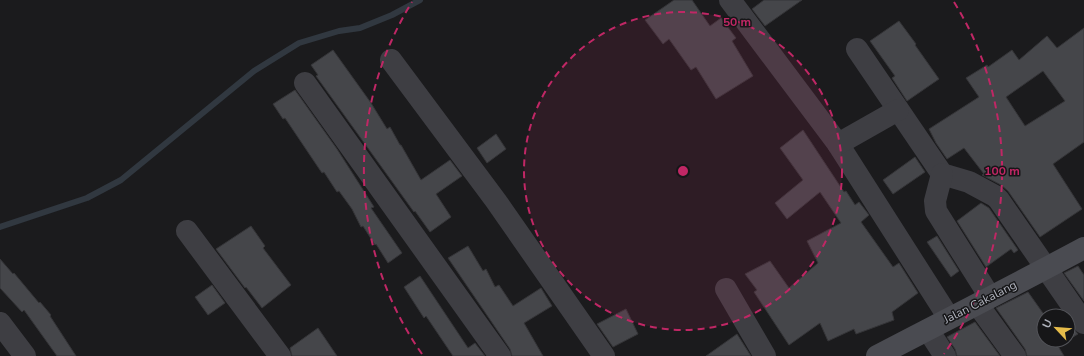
<svg xmlns="http://www.w3.org/2000/svg" width="1084" height="356" viewBox="0 0 1084 356" font-family="'Nunito Sans',sans-serif">
<style>
.lines{fill:none;stroke-linecap:round;stroke-linejoin:round}
.stream{stroke:#313840;stroke-width:6}
.building{fill:#45464a;stroke:#353538;fill-rule:evenodd}
.street{stroke:#3e3e43;stroke-width:22}
.secondary{stroke:#4a4b51;stroke-width:22}
.ring{fill:none;stroke:#c02765;stroke-width:2;stroke-dasharray:7 5}
.labels{text-anchor:middle;stroke-width:3;stroke-linejoin:round;paint-order:stroke}
.street-label{font-size:12px;fill:#aeb1bb;stroke:#161618}
.centre{fill:#c02765;stroke:#161618;stroke-width:2}
.ring-label{font-size:12px;text-anchor:middle;font-weight:bold;fill:#c02765;stroke:#161618;stroke-width:3;stroke-linejoin:round;paint-order:stroke}
</style>
<rect width="100%" height="100%" fill="#1b1b1d"/>
<g class="lines">
<polyline class="stream" points="0,227 87,198 121,180 254,71 299,43 339,31 360,28 392,15 420,0"/>
</g>
<g class="building">
<polygon points="674,0 692,0 710,26 721,18 736,38 732,41 753,76 716,99 696,67 691,70 669,39 663,44 645,20"/>
<polygon points="764,0 802,0 765,26 752,9"/>
<polygon points="899,21 916,44 915,45 939,79 907,101 892,78 895,76 870,41"/>
<path d="M1084,28V142L1053,164L1082,209L1040,237L1008,191L1001,185L982,175L984,174L964,148L947,159L936,143L929,129L979,97L966,78L987,65L988,67L1012,50L1019,60L1047,36L1057,48ZM1043,71L1065,101L1025,126L1006,97Z"/>
<polygon points="333,50 371,103 387,129 390,127 400,145 401,145 421,180 450,160 462,176 436,194 451,217 430,232 415,211 414,212 316,76 318,75 311,65"/>
<polygon points="295,90 337,149 374,207 371,208 402,253 388,263 376,244 375,245 363,226 361,227 352,209 339,191 337,192 324,172 322,173 285,118 283,119 273,104"/>
<polygon points="803,130 844,192 846,191 855,205 859,202 869,215 861,222 893,267 899,263 918,293 892,312 894,320 856,334 854,329 828,341 820,323 789,345 754,292 757,290 745,274 770,261 789,288 818,263 807,241 841,223 820,192 787,219 775,203 803,180 780,148"/>
<polygon points="496,134 506,149 487,163 477,148"/>
<polygon points="915,157 925,172 893,194 883,180"/>
<polygon points="981,203 989,208 1018,250 1014,253 1011,249 986,267 957,221"/>
<polygon points="251,226 265,246 263,248 291,285 262,308 246,287 245,288 216,249"/>
<polygon points="937,236 959,271 951,277 927,242"/>
<polygon points="468,246 483,271 486,269 495,287 499,285 513,306 541,288 552,306 524,323 543,356 512,356 510,349 448,258"/>
<polygon points="0,259 13,274 14,273 39,303 40,302 51,315 50,316 76,356 57,356 24,310 22,312 0,288"/>
<polygon points="1078,266 1084,275 1084,301 1064,273"/>
<polygon points="420,276 468,348 475,343 485,356 453,356 426,316 424,318 404,287"/>
<polygon points="212,285 225,303 208,315 195,297"/>
<polygon points="1028,292 1045,316 1044,316 1044,340 1068,340 1068,322 1078,334 1058,346 1064,356 1027,356 1025,349 996,308"/>
<polygon points="626,309 638,334 613,347 597,324"/>
<polygon points="975,322 1000,356 957,356 955,349 947,337"/>
<polygon points="318,328 337,356 292,356 290,348"/>
<polygon points="737,334 751,356 706,356"/>
</g>
<g class="lines">
<g class="street">
<polyline points="730,0 838,144 949,318"/>
<polyline points="857,49 942,174 969,182 995,196 999,200 1084,323"/>
<polyline points="391,60 496,201 604,356"/>
<polyline points="305,83 500,356"/>
<polyline points="838,144 898,110"/>
<polyline points="942,174 935,201 936,211 990,297"/>
<polyline points="187,231 280,356"/>
<polyline points="726,289 765,356"/>
<polyline points="978,305 1015,356"/>
<polyline points="0,323 25,356"/>
<polyline points="928,330 945,356"/>
</g>
<path class="secondary" d="M877,356C946,320 1015,285 1084,248"/>
</g>
<circle cx="683" cy="171" r="159" fill="#c02765" fill-opacity=".12"/>
<g class="ring">
<circle cx="683" cy="171" r="159"/>
<path d="M422 354A319 319 0 0 1 412 2M954 2A319 319 0 0 1 944 354"/>
</g>
<g class="labels">
<g class="street-label">
<text transform="translate(980 302) rotate(-27)" y="4">Jalan Cakalang</text>
</g>
</g>
<circle cx="683" cy="171" r="6" class="centre"/>
<g class="ring-label">
<text x="737" y="26">50 m</text>
<text x="1002" y="175">100 m</text>
</g>
<g transform="translate(1056 328) rotate(296)"><circle r="19" fill="#161618" stroke="#535459"/>
<path d="M0-3L7 15L0 10L-7 15Z" fill="#e6bc4a"/>
<text y="-6" font-size="11" font-weight="bold" text-anchor="middle" fill="#aeb1bb">U</text>
</g>
</svg>
